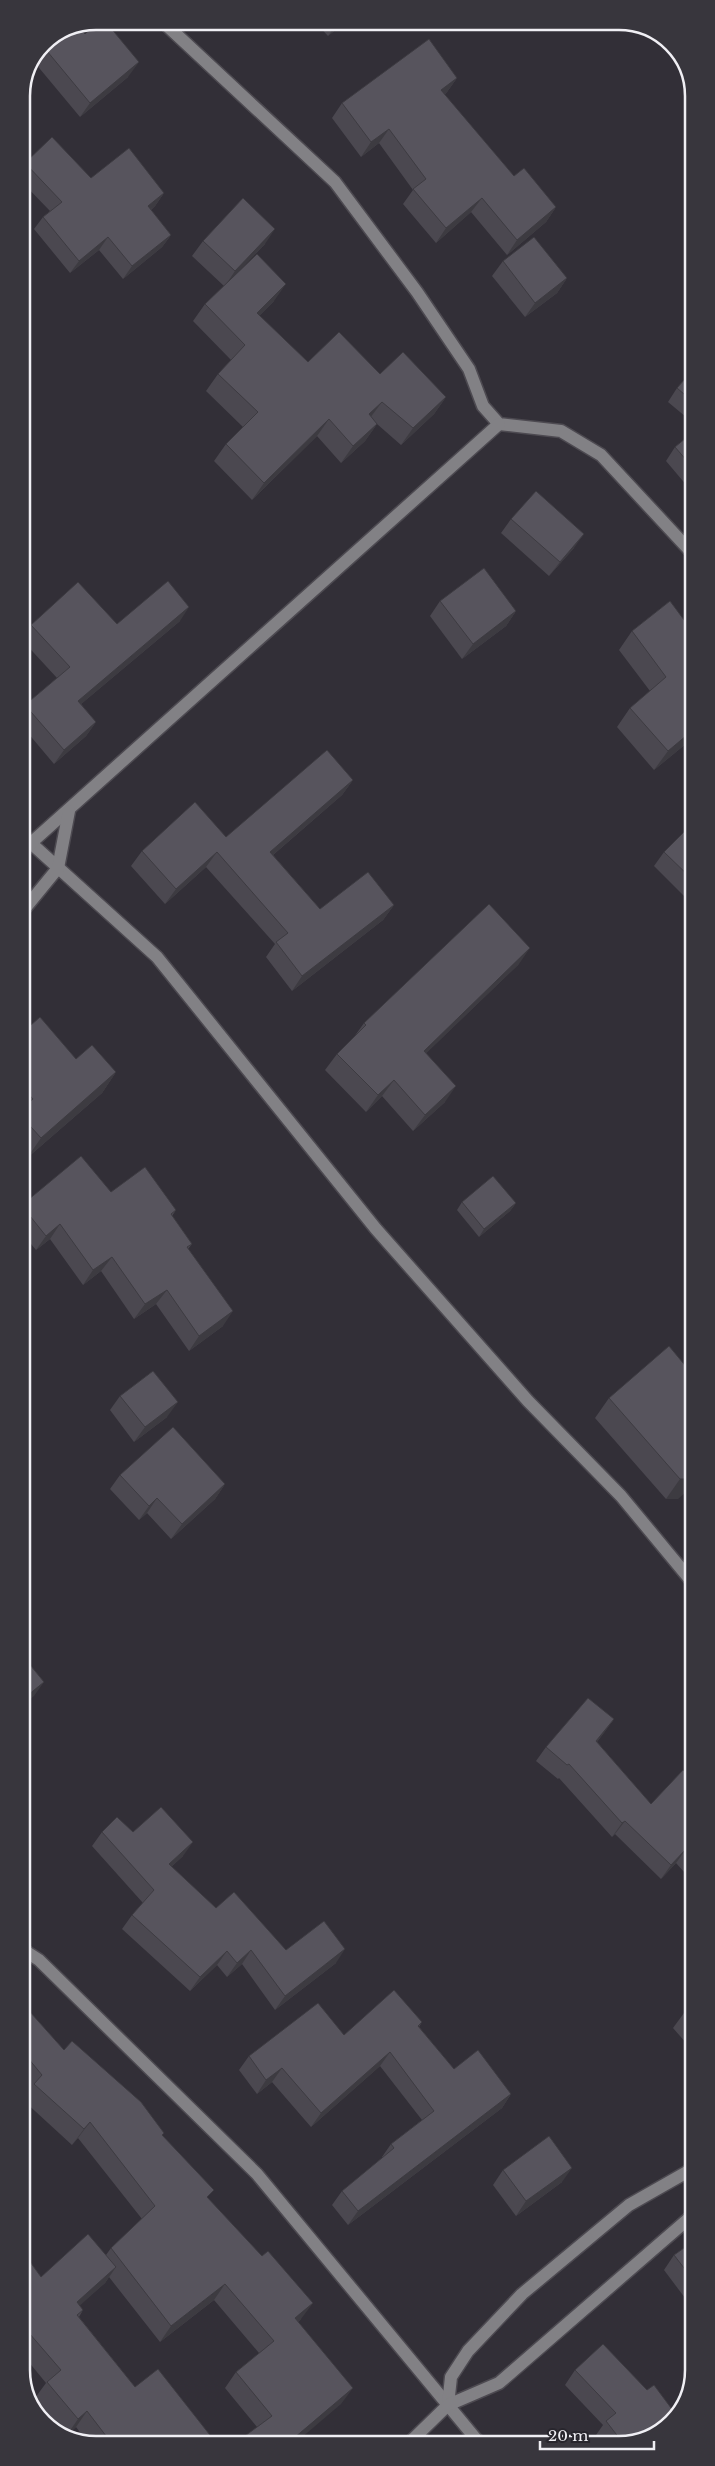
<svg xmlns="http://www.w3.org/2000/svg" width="715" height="2466" viewBox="0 0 715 2466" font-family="'Libre Baskerville',serif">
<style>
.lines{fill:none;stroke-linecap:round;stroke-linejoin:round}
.minor-casing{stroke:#4d4a51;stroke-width:15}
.minor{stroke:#828185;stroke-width:12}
.wall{fill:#4b4850}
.shaded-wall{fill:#3d3b41}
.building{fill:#57545d;stroke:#3d3b41}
.rim{fill:none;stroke:#f0eff4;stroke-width:2.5}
</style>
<rect width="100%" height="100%" fill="#322f37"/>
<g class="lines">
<defs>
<g id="minor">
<polyline points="162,21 335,182 417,292 469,369 483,406 499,424 561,431 601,455 693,554"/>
<polyline points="22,835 157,957 376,1229 528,1401 621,1496 693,1583"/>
<polyline points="22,851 499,424"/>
<polyline points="22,912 58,868 69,811"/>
<polyline points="22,1949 39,1960 257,2174 476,2439 482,2444"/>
<polyline points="448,2405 451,2377 468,2351 522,2294 629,2205 694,2168"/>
<polyline points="408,2444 448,2405 499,2383 694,2214"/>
</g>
</defs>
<use href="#minor" class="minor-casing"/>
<use href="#minor" class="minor"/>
</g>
<g class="wall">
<polygon points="315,22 345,22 328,36"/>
<polygon points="85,34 128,77 80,117 35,63 43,43"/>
<polygon points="457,78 447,92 444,95 514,176 556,207 546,222 507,255 471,212 436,243 403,204 413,190 379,143 361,157 332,118 342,103"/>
<polygon points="25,163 164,193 155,206 151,210 171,235 162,247 123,279 99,250 70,273 34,229 43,217 50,211 21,181 21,168"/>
<polygon points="203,241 265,244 239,271 274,301 259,316 308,362 380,374 446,397 434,414 401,445 377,424 365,441 341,463 317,436 252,500 214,461 226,444 243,427 206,391 218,374 231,360 193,321 205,304 224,286 192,256"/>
<polygon points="503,261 567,278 557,293 525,317 492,276"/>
<polygon points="692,371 692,422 668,402 677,388"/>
<polygon points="692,433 693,493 666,461 675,447"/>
<polygon points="511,519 574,548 549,576 501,533"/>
<polygon points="440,601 516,611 506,626 462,659 430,616"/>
<polygon points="670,601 693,738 654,770 617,727 630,708 650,691 619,650 632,631"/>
<polygon points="180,621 81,704 96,722 86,736 54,764 22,726 22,710 25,705 57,678 22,640 22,639 31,625 117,624"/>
<polygon points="353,780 342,795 273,855 320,909 394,905 383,920 292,991 266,957 275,944 206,867 165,904 131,866 142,851 226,837"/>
<polygon points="693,823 693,905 654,866 664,852"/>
<polygon points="519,964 426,1053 445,1102 413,1131 382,1096 366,1112 325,1070 337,1054 354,1037 364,1023"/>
<polygon points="22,1033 76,1059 116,1072 102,1093 27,1158 22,1153"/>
<polygon points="111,1192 176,1210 172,1216 192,1244 188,1249 223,1326 189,1351 156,1304 134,1319 101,1271 83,1285 50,1239 36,1250 22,1233 22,1205"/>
<polygon points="462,1202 516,1203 510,1211 479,1237 457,1210"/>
<polygon points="693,1364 678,1499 666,1499 595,1418 609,1398 688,1369"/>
<polygon points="120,1396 167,1417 134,1442 110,1410"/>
<polygon points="120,1475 225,1484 215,1499 171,1539 147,1513 139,1520 110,1489"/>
<polygon points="614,1719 597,1742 651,1804 693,1779 693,1882 676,1863 661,1879 615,1834 612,1837 559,1778 558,1779 536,1761 546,1747"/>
<polygon points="102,1832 133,1832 183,1856 171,1867 216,1908 286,1950 336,1963 275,2010 242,1964 227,1977 217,1965 190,1991 122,1929 132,1915 143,1903 92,1846"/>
<polygon points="22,2003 64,2050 164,2133 162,2136 208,2199 301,2319 298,2322 341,2404 257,2427 225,2388 236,2372 259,2353 214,2300 160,2342 109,2277 105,2283 79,2305 83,2310 79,2317 135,2387 217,2444 90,2445 89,2444 76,2427 67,2435 65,2434 35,2398 46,2383 23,2355 23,2252 41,2277 106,2255 111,2248 142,2219 78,2138 72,2145 23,2100 30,2090 23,2081"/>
<polygon points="694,2005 694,2052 673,2028 684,2013"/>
<polygon points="422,2022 419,2027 454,2069 511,2094 502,2108 348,2225 332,2205 342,2191 382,2158 382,2157 391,2144 422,2120 380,2066 311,2127 272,2082 257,2094 239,2070 249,2056 344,2035"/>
<polygon points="503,2170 562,2182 516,2216 493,2185"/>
<polygon points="694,2241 694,2310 664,2270 674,2255"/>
<polygon points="575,2370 647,2390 634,2443 602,2443 596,2435 603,2425 565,2385"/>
</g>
<g class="shaded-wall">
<polygon points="338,22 345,22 328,36"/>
<polygon points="139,62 128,77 80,117 90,103"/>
<polygon points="457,78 447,92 430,105 441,90"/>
<polygon points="389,129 379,143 361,157 371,142"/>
<polygon points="164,193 155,206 139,219 148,206"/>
<polygon points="482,198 471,212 436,243 446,228"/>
<polygon points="556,207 546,222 507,255 517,240"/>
<polygon points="275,229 265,244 225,286 235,271"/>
<polygon points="171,235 162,247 123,279 132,266"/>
<polygon points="108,237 99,250 70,273 79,261"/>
<polygon points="567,278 557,293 525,317 535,303"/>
<polygon points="286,284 274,301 245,330 257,313"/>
<polygon points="446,397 434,414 401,445 413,428"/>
<polygon points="382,402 370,418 369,414"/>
<polygon points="329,419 317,436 252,500 264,483"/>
<polygon points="377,424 365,441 341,463 353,446"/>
<polygon points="584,534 574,548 549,576 560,562"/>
<polygon points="189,607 180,621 68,715 78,701"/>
<polygon points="516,611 506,626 462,659 473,644"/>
<polygon points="96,722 86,736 54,764 64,750"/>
<polygon points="693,730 693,738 654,770 668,751"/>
<polygon points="353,780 342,795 259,867 270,852"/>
<polygon points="217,852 206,867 165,904 176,889"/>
<polygon points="394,905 383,920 292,991 302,976"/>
<polygon points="530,948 519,964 412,1067 424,1051"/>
<polygon points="116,1072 102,1093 27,1158 41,1138"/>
<polygon points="394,1080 382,1096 366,1112 378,1095"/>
<polygon points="456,1086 445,1102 413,1131 425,1115"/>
<polygon points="516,1203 510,1211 479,1237 484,1229"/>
<polygon points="60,1224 50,1239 36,1250 46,1236"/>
<polygon points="112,1257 101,1271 83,1285 93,1270"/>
<polygon points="167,1290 156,1304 134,1319 145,1304"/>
<polygon points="233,1311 223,1326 189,1351 199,1336"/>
<polygon points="178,1402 167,1417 134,1442 145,1427"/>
<polygon points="693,1478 693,1486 678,1499 666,1499 680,1479"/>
<polygon points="225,1484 215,1499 171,1539 182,1524"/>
<polygon points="157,1498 147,1513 139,1520 149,1506"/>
<polygon points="44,1682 34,1696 22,1706 22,1700"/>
<polygon points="614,1719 604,1733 586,1755 596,1741"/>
<polygon points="625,1821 615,1834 612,1837 622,1823"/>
<polygon points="193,1842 183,1856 159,1878 169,1864"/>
<polygon points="686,1849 676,1863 661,1879 671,1865"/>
<polygon points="345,1949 336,1963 275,2010 285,1996"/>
<polygon points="251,1950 242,1964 227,1977 237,1963"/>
<polygon points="227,1951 217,1965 190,1991 200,1977"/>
<polygon points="390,2052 380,2066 311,2127 321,2113"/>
<polygon points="282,2068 272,2082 257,2094 266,2080"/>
<polygon points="511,2094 502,2108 348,2225 358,2211"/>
<polygon points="90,2122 78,2138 72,2145 84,2129"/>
<polygon points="572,2168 562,2182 516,2216 526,2201"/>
<polygon points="116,2267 105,2283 66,2318 77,2302"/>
<polygon points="225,2284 214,2300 160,2342 171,2326"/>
<polygon points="313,2303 301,2319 284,2334 295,2318"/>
<polygon points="353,2388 341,2404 294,2444 287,2444"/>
<polygon points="87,2411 76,2427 67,2435 78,2419"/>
</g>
<g class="building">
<polygon points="99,21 105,21 139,62 90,103 42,45 43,43 80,28 85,34"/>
<polygon points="429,39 457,78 441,90 514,176 524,168 556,207 517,240 482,198 446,228 413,189 426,179 389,129 371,142 342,103"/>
<polygon points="52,137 91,178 129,148 164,193 148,206 171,235 132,266 108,237 79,261 43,217 62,202 25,163"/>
<polygon points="243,198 275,229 235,271 203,241"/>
<polygon points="534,237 567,278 535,303 503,261"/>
<polygon points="257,254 286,284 257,313 308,362 339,332 380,374 403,352 446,397 413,428 382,402 369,414 377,424 353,446 329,419 264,483 226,444 258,412 218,374 245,345 205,304"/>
<polygon points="692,371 692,401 677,388"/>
<polygon points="692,433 693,468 675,447"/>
<polygon points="536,491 584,534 560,562 511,519"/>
<polygon points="484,568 516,611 473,644 440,601"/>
<polygon points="168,581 189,607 78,701 96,722 64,750 25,705 70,667 31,625 78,582 117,624"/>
<polygon points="670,601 693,632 693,730 668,751 630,708 666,677 632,631"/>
<polygon points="327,750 353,780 270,852 320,909 368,872 394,905 302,976 276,942 288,933 217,852 176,889 142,851 195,802 226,837"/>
<polygon points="693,823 693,880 664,852"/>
<polygon points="489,904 530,948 424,1051 456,1086 425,1115 394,1080 378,1095 337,1054 366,1025 364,1023"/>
<polygon points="40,1017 76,1059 92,1045 116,1072 41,1138 22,1117 22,1108 33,1099 22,1087 22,1033"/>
<polygon points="81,1156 111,1192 145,1167 176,1210 171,1214 192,1244 187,1247 233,1311 199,1336 167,1290 145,1304 112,1257 93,1270 60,1224 46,1236 22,1206 22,1205"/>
<polygon points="493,1176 516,1203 484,1229 462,1202"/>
<polygon points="669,1346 688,1369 693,1364 693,1478 692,1479 680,1479 609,1398"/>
<polygon points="153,1371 178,1402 145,1427 120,1396"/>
<polygon points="173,1427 225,1484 182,1524 157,1498 149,1506 120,1475"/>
<polygon points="22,1655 44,1682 22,1700"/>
<polygon points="588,1698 614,1719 596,1741 651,1804 683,1770 693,1779 693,1857 686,1849 671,1865 625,1821 622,1823 569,1764 567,1765 546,1747"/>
<polygon points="161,1807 193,1842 169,1864 216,1908 234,1892 286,1950 324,1921 345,1949 285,1996 251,1950 237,1963 227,1951 200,1977 132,1915 154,1890 102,1832 117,1817 133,1832"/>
<polygon points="394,1990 422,2022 418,2026 454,2069 478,2050 511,2094 358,2211 342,2191 394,2148 391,2144 434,2111 390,2052 321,2113 282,2068 266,2080 249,2056 318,2003 344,2035"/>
<polygon points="22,2003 64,2050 72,2041 141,2102 164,2133 162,2135 214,2190 207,2197 262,2256 268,2251 313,2303 295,2318 353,2388 287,2444 234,2444 272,2416 236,2372 274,2341 225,2284 171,2326 111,2248 155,2206 90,2122 84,2129 34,2084 42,2075 23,2052"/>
<polygon points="694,2005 694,2025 684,2013"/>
<polygon points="549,2136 572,2168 526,2201 503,2170"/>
<polygon points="88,2234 116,2267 77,2302 83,2310 77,2315 135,2387 158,2369 217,2444 113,2445 87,2411 78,2419 47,2382 61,2370 23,2326 23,2252 41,2277"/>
<polygon points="694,2241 694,2281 674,2255"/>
<polygon points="603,2344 647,2390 654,2385 677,2416 676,2419 634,2443 623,2443 606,2421 616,2413 575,2370"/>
</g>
<path d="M0 0H715V2466H0ZM96 30H619A66 66 0 0 1 685 96V2370A66 66 0 0 1 619 2436H96A66 66 0 0 1 30 2370V96A66 66 0 0 1 96 30Z" fill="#38363d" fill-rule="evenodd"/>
<path class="rim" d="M96 30H619A66 66 0 0 1 685 96V2370A66 66 0 0 1 619 2436H96A66 66 0 0 1 30 2370V96A66 66 0 0 1 96 30Z"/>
<path d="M540 2441v8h114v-8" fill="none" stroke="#f0eff4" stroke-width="2.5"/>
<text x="548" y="2441" font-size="15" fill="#f0eff4" stroke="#28262d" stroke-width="4" paint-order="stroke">20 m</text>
</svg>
